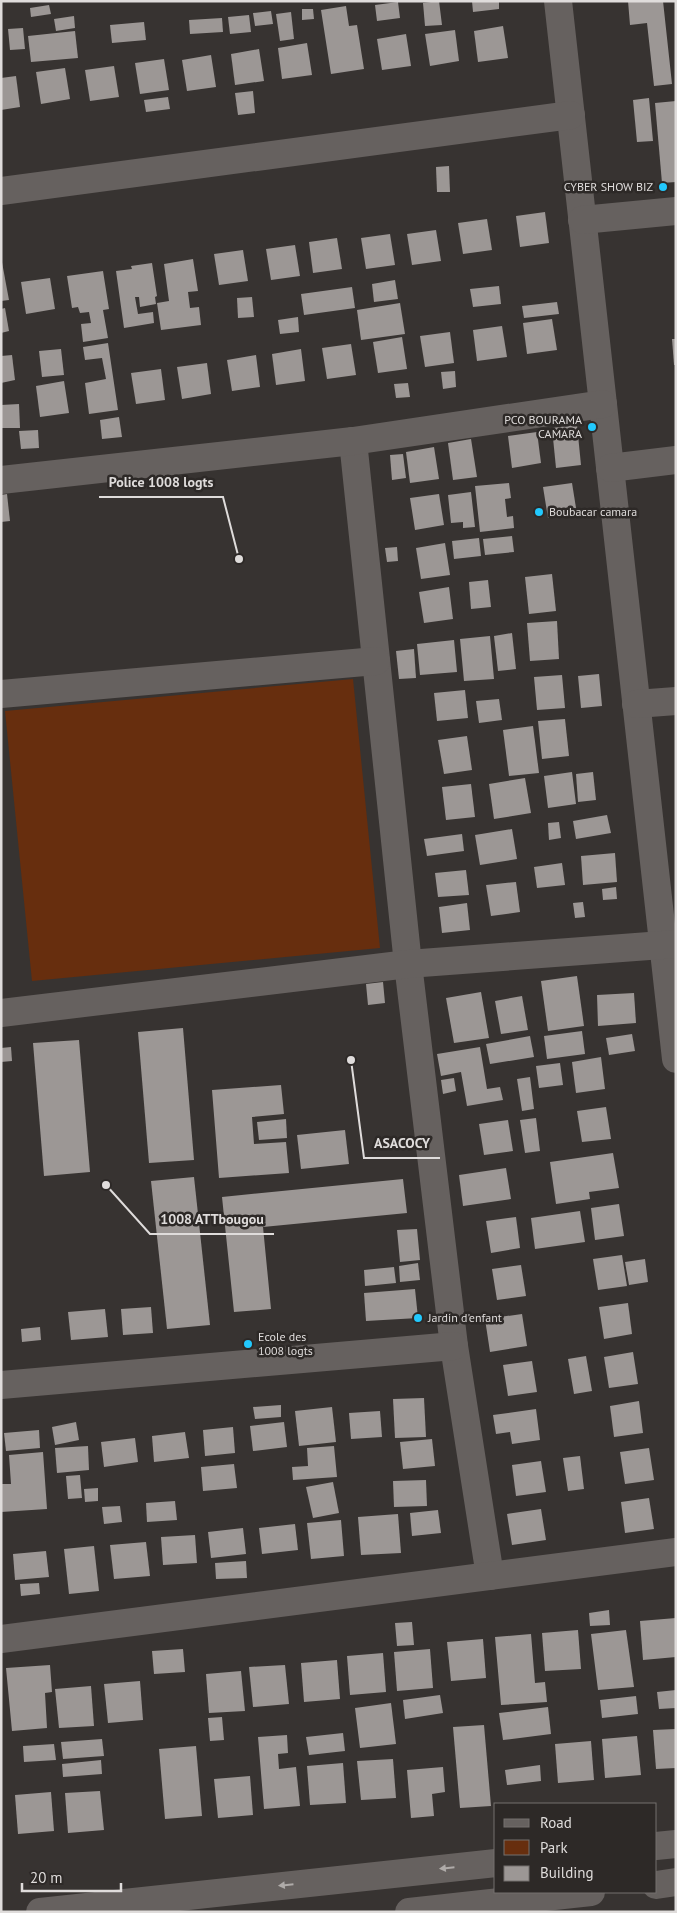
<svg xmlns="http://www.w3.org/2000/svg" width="677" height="1913" viewBox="0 0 677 1913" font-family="'PT Sans',sans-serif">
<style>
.green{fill:#672e0e}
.building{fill:#9c9795}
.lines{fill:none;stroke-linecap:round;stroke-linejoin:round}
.minor{stroke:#66615f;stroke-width:28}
.oneway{fill:#afaba9}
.poi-dot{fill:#22c9fe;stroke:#2d2927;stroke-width:2}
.labels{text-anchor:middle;stroke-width:5;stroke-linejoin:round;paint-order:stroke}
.poi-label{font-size:12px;fill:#dfdcdb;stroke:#2d2927;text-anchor:start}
.leader{fill:none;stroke:#dfdcdb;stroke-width:2}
.callout-dot{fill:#dfdcdb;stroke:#2d2927;stroke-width:2}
.callout-label{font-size:14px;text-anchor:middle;font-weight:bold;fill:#dfdcdb;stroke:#2d2927;stroke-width:5;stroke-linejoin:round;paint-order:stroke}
</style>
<rect width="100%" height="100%" fill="#373331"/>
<polygon class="green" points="353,679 380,948 32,981 5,711"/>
<g class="building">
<polygon points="439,1 442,25 425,26 423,3"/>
<polygon points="472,1 499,1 499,9 473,12"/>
<polygon points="628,1 663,1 672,84 654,86 647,23 630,25"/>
<polygon points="398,2 400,18 377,21 375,5"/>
<polygon points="49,5 51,14 31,17 30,8"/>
<polygon points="346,6 349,26 357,25 364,69 331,74 321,10"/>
<polygon points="302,9 313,9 314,19 302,20"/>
<polygon points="271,11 273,24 255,26 253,13"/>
<polygon points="291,12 294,39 280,41 276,14"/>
<polygon points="249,15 251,32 230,34 228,17"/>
<polygon points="74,16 75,28 56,31 54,19"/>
<polygon points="222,18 223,32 190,34 189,20"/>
<polygon points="144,22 146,40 112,43 110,25"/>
<polygon points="503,26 508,58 478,62 474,31"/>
<polygon points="23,28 25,49 10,50 8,29"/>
<polygon points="455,30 459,61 430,66 425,34"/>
<polygon points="75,31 78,58 31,62 28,36"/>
<polygon points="406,34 411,66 382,70 377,39"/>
<polygon points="307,43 312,75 282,79 278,48"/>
<polygon points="259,49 264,81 235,85 231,54"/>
<polygon points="211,55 216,87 187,91 182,60"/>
<polygon points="164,59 169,90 140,94 135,63"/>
<polygon points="114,66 119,97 90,101 85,70"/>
<polygon points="65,68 70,99 41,104 36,72"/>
<polygon points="16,76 20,107 1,110 1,78"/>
<polygon points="253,91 255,113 238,115 235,93"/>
<polygon points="168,97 170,109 146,112 144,100"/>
<polygon points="649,98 653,141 637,142 633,100"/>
<polygon points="676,101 676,182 662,183 655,103"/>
<polygon points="449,166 450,192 437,192 436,167"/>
<polygon points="545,212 549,243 520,247 516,216"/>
<polygon points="487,219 492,250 463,254 458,223"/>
<polygon points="436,230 441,261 412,265 407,234"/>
<polygon points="390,234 395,265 366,269 361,238"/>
<polygon points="337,238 342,269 313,273 309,242"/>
<polygon points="295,245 300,276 271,280 266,249"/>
<polygon points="243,250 248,281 219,285 214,254"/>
<polygon points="1,257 9,300 1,301"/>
<polygon points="193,259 198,291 188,292 190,308 199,307 201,325 161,330 157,303 169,301 164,264"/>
<polygon points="152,263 157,296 155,297 156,304 140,307 139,297 135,297 138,314 153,312 154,323 124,328 116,271 132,269 131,266"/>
<polygon points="103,271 109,309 103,310 108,338 83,342 81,324 91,323 89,312 80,313 78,307 72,308 67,276"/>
<polygon points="50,278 55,309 26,314 21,282"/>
<polygon points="395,280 398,299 374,302 372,284"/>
<polygon points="499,286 501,304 473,307 470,289"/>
<polygon points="352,287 355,308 304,315 301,294"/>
<polygon points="252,297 254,317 238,318 237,298"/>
<polygon points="557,302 559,314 524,318 522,306"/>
<polygon points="400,303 405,334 361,340 357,310"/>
<polygon points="5,308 9,331 1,333 1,309"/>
<polygon points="298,317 299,332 280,334 278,320"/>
<polygon points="552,319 557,350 527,354 523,323"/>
<polygon points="502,326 507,357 477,361 473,330"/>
<polygon points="450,332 454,363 425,367 420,336"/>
<polygon points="402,337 407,369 378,373 373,342"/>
<polygon points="672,339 676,339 676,365 674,365"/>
<polygon points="108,343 118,410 89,414 85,383 106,379 102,358 85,360 83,347"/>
<polygon points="351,344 356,375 327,379 322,348"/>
<polygon points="61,349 64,375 42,377 39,351"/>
<polygon points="301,349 305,381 276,385 272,354"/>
<polygon points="12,355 15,380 1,383 1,356"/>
<polygon points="256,355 260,387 232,391 227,360"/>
<polygon points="207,363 211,394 182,399 177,367"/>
<polygon points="161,369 165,400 136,404 131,373"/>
<polygon points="455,371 456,387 443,389 441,372"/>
<polygon points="64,381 69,413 40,417 36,386"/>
<polygon points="408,383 410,397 396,398 394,384"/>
<polygon points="19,404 20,428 1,428 1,405"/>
<polygon points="119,417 122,437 102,439 100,420"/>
<polygon points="577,425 581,465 556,468 552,428"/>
<polygon points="38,430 39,448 21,449 19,431"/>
<polygon points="537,432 541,463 512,468 508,436"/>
<polygon points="471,439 477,477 453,480 448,443"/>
<polygon points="434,447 439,479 410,483 406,452"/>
<polygon points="403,454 406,478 392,480 390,455"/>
<polygon points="509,483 511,498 505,499 507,517 513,516 514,528 480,532 475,486"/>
<polygon points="572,483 577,514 548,518 543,487"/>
<polygon points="471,492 475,527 463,528 463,522 451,523 448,495"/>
<polygon points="7,494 10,521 1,522 1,495"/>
<polygon points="439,494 444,525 415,530 410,498"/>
<polygon points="512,536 514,552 485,555 483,539"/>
<polygon points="479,538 481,556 454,559 452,541"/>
<polygon points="445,543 450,575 421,579 416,548"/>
<polygon points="397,547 398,561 387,562 385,548"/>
<polygon points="552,574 556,611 529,614 525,577"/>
<polygon points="488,580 491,607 471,609 469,582"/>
<polygon points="449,587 453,619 424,623 419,592"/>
<polygon points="557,621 559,659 530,661 527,623"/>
<polygon points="512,633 516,669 498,671 494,636"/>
<polygon points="490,636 494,679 464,681 460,639"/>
<polygon points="454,640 457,672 420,675 417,644"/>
<polygon points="414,649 416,678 399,679 396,651"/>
<polygon points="599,674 602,706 581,708 578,676"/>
<polygon points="562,675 565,708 537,710 534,677"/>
<polygon points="465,690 468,718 437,721 434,693"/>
<polygon points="499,699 502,720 479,723 476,701"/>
<polygon points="565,719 569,756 542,759 538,721"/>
<polygon points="533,726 539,773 509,776 503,730"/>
<polygon points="467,736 472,770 444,774 438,740"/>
<polygon points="572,772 576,804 548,808 544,776"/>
<polygon points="593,772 596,800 578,802 576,774"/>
<polygon points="525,778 531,813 494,819 489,784"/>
<polygon points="471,784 475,817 446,820 442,787"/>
<polygon points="607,815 611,833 576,839 573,821"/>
<polygon points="559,822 561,838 549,840 548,823"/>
<polygon points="512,829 517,859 480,865 475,835"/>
<polygon points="462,834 464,851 427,856 424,839"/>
<polygon points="615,853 617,882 583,885 581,856"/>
<polygon points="562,863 565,885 537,888 534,867"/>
<polygon points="466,870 469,895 438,897 435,873"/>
<polygon points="516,882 520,912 491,916 486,885"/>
<polygon points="616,887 617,899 603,900 602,889"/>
<polygon points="583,902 585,917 575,918 573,903"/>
<polygon points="467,903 470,930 442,933 439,907"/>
<polygon points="577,976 584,1026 548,1031 541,981"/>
<polygon points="383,982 385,1003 368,1005 366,984"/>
<polygon points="481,992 489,1038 454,1043 446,998"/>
<polygon points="634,993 636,1023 598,1026 597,995"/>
<polygon points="522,996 528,1030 501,1034 495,1001"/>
<polygon points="183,1028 194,1160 149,1163 138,1032"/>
<polygon points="582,1031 585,1054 547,1059 544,1036"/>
<polygon points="632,1034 635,1051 609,1055 606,1038"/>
<polygon points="530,1036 534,1057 490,1064 486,1044"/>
<polygon points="79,1040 90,1172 44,1176 33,1043"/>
<polygon points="11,1047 12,1061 1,1062 1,1048"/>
<polygon points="480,1047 487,1089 500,1087 503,1100 467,1106 461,1072 441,1076 437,1054"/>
<polygon points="601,1057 605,1089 576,1093 572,1062"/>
<polygon points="560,1063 563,1085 539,1088 536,1066"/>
<polygon points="530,1077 534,1109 522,1111 517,1079"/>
<polygon points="454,1078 456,1091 443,1094 441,1080"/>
<polygon points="281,1085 284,1114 252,1117 254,1144 286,1142 289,1173 219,1178 212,1090"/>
<polygon points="606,1107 611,1139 582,1142 577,1111"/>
<polygon points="536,1118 540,1151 525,1153 520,1120"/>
<polygon points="286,1119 287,1138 259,1140 257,1122"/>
<polygon points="508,1120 513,1151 484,1155 479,1124"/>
<polygon points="345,1130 349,1164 301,1169 297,1135"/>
<polygon points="613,1153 619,1188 589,1192 590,1199 556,1204 550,1162"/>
<polygon points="506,1168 511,1199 463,1206 459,1175"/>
<polygon points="194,1177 210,1325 167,1329 151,1181"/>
<polygon points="403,1179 407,1213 263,1227 271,1309 234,1312 222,1197"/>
<polygon points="619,1204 624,1236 595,1240 591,1208"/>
<polygon points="580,1211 585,1242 535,1249 531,1218"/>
<polygon points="516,1217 520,1248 491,1253 486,1221"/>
<polygon points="417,1229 420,1260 400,1262 397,1230"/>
<polygon points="622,1255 627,1286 598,1290 593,1259"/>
<polygon points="645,1259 648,1282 629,1285 625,1262"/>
<polygon points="418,1263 420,1280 400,1282 399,1266"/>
<polygon points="521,1265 526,1296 497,1300 492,1269"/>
<polygon points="394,1267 396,1283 365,1286 364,1270"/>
<polygon points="415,1289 418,1318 366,1321 364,1293"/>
<polygon points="628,1303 632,1334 604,1339 599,1307"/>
<polygon points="151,1307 153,1333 123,1335 121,1309"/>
<polygon points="105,1309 108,1337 71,1340 68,1312"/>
<polygon points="522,1314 527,1346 490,1352 485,1319"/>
<polygon points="40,1327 41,1340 22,1342 21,1329"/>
<polygon points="633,1352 638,1384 609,1388 604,1357"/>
<polygon points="586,1356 592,1391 574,1394 568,1359"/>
<polygon points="532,1361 537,1392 508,1396 503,1365"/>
<polygon points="424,1398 426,1437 395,1438 393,1399"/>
<polygon points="639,1401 643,1433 614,1437 610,1406"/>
<polygon points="281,1405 281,1417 255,1419 253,1407"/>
<polygon points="332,1407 336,1442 299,1446 295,1411"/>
<polygon points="536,1409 540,1440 512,1444 510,1432 496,1434 493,1415"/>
<polygon points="380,1411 382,1437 351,1439 349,1413"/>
<polygon points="76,1422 79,1440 55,1445 52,1427"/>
<polygon points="284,1422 287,1447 253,1451 250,1426"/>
<polygon points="233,1427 235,1453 205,1456 203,1430"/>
<polygon points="39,1430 40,1448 6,1451 4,1433"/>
<polygon points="185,1432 189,1458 154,1462 152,1436"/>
<polygon points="135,1438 138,1462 104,1467 101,1442"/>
<polygon points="432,1439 435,1466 403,1469 400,1442"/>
<polygon points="88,1446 89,1470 57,1473 55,1448"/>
<polygon points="334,1446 337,1477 293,1480 292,1467 308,1466 307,1448"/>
<polygon points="649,1448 654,1480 625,1484 620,1452"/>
<polygon points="43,1452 47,1509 1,1512 1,1484 11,1484 9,1455"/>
<polygon points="580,1456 584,1489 568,1491 563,1458"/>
<polygon points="541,1461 546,1492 516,1496 512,1465"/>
<polygon points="234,1464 237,1488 203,1491 201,1467"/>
<polygon points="80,1475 82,1498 68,1499 66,1476"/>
<polygon points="426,1480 427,1506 394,1507 393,1481"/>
<polygon points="333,1482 339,1513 313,1518 306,1487"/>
<polygon points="98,1488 98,1501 85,1502 84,1489"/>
<polygon points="649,1498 654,1529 625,1533 621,1502"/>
<polygon points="175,1501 177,1520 147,1522 146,1503"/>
<polygon points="120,1506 122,1522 104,1524 102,1507"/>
<polygon points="541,1509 546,1540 512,1545 507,1514"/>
<polygon points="438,1510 441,1533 412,1536 410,1513"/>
<polygon points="398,1514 401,1553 361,1555 358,1517"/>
<polygon points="341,1520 344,1556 311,1559 307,1523"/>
<polygon points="295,1524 298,1550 262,1554 259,1528"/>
<polygon points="243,1528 246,1554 211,1558 208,1532"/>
<polygon points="195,1535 197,1563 163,1565 161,1537"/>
<polygon points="146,1542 150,1576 114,1579 110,1545"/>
<polygon points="94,1546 99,1591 69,1594 64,1549"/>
<polygon points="46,1551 49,1577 15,1580 13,1554"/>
<polygon points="246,1561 247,1578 216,1579 215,1563"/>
<polygon points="39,1583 40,1594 21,1596 20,1584"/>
<polygon points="609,1610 610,1625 590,1626 589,1613"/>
<polygon points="676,1618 676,1657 643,1660 640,1621"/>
<polygon points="412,1622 414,1645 397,1646 395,1623"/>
<polygon points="578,1630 581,1669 545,1671 542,1633"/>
<polygon points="626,1630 634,1687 598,1690 591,1634"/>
<polygon points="531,1634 535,1683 545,1682 547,1702 501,1705 495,1637"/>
<polygon points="483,1639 486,1678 451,1681 447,1642"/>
<polygon points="183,1649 185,1672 154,1674 152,1651"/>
<polygon points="430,1649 433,1688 397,1691 394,1652"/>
<polygon points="383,1653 386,1692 350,1695 347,1656"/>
<polygon points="337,1660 340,1699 304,1702 301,1663"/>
<polygon points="50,1665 52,1692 45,1693 47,1728 12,1731 6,1668"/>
<polygon points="285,1665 289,1704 253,1707 249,1667"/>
<polygon points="241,1671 245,1711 209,1713 206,1674"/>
<polygon points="140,1681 143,1720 108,1723 104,1684"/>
<polygon points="91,1686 94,1726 59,1728 55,1689"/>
<polygon points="676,1690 676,1708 659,1709 657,1692"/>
<polygon points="440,1695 443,1713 405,1719 403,1700"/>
<polygon points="636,1696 638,1714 602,1718 600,1700"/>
<polygon points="391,1703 396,1744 360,1748 355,1708"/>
<polygon points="548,1707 551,1734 503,1740 499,1713"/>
<polygon points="222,1717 224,1740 210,1741 208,1718"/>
<polygon points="484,1725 491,1806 460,1808 453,1727"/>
<polygon points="676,1729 676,1768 656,1769 653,1730"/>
<polygon points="343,1733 345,1751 309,1755 306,1737"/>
<polygon points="287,1735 288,1753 278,1754 279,1769 296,1767 300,1806 264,1809 258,1737"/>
<polygon points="637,1736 641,1775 605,1778 602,1739"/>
<polygon points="102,1739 104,1756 63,1759 61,1742"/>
<polygon points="591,1741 594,1780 558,1783 555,1744"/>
<polygon points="54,1744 56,1760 24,1762 23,1746"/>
<polygon points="196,1746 202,1816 165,1819 159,1749"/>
<polygon points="393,1759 396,1798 361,1800 357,1761"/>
<polygon points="101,1760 102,1774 63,1777 62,1764"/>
<polygon points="343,1763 346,1803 310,1805 307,1766"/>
<polygon points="540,1765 541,1781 507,1785 505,1770"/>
<polygon points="443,1767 445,1792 432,1794 434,1816 411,1818 407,1770"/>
<polygon points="250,1776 253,1815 218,1818 214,1779"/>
<polygon points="100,1791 104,1830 68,1833 65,1793"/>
<polygon points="51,1792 54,1831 18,1834 15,1795"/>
</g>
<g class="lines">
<g class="minor">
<polyline points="558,1 676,1059"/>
<polyline points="1,191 571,115"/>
<polyline points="582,220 676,211"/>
<polyline points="353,441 408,964 454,1346 490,1576"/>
<polyline points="610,468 676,460"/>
<polyline points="1,480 353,441 603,404"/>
<polyline points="1,694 376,661"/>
<polyline points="636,704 676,701"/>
<polyline points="1,1013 408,964 676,944"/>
<polyline points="1,1385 454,1346"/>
<polyline points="1,1639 676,1552"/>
<polyline points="656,1846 676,1844"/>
<polyline points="656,1885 676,1882"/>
<polyline points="40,1912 496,1863"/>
<polyline points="409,1912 591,1892"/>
</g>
</g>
<defs><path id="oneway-solid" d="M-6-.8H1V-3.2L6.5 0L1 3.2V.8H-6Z" transform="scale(1.25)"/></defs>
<g class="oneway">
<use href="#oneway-solid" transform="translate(447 1868) rotate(174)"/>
<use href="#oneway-solid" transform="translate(286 1885) rotate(174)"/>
</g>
<g class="poi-dot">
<circle cx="663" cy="187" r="5"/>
<circle cx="592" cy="427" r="5"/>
<circle cx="539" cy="512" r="5"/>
<circle cx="418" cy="1318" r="5"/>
<circle cx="248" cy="1344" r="5"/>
</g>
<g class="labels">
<g class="poi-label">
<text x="653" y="191" text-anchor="end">CYBER SHOW BIZ</text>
<text x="582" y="424" text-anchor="end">PCO BOURAMA<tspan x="582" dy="14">CAMARA</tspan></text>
<text x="549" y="516">Boubacar camara</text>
<text x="428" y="1322">Jardin d'enfant</text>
<text x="258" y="1341">Ecole des<tspan x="258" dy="14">1008 logts</tspan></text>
</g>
</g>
<path class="leader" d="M239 559L223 497H99M351 1060L364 1158H440M106 1185L150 1234H274"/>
<g class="callout-dot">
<circle cx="239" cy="559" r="5"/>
<circle cx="351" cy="1060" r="5"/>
<circle cx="106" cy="1185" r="5"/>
</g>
<g class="callout-label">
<text x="161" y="487">Police 1008 logts</text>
<text x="402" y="1148">ASACOCY</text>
<text x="212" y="1224">1008 ATTbougou</text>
</g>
<rect width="677" height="1913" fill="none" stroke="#dfdcdb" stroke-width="5"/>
<rect x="494" y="1803" width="162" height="90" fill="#2d2927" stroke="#74716f"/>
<rect x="504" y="1819" width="25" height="8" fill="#66615f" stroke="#74716f"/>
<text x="540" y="1828" font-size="15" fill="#dfdcdb">Road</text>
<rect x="504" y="1840" width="25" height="15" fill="#672e0e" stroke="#74716f"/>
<text x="540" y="1853" font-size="15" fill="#dfdcdb">Park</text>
<rect x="504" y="1866" width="25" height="15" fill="#9c9795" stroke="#74716f"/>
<text x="540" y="1878" font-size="15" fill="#dfdcdb">Building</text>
<path d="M22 1883v8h99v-8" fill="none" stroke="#dfdcdb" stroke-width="2.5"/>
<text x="30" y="1883" font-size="15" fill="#dfdcdb" stroke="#2d2927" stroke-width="4" paint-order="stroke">20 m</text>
</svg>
